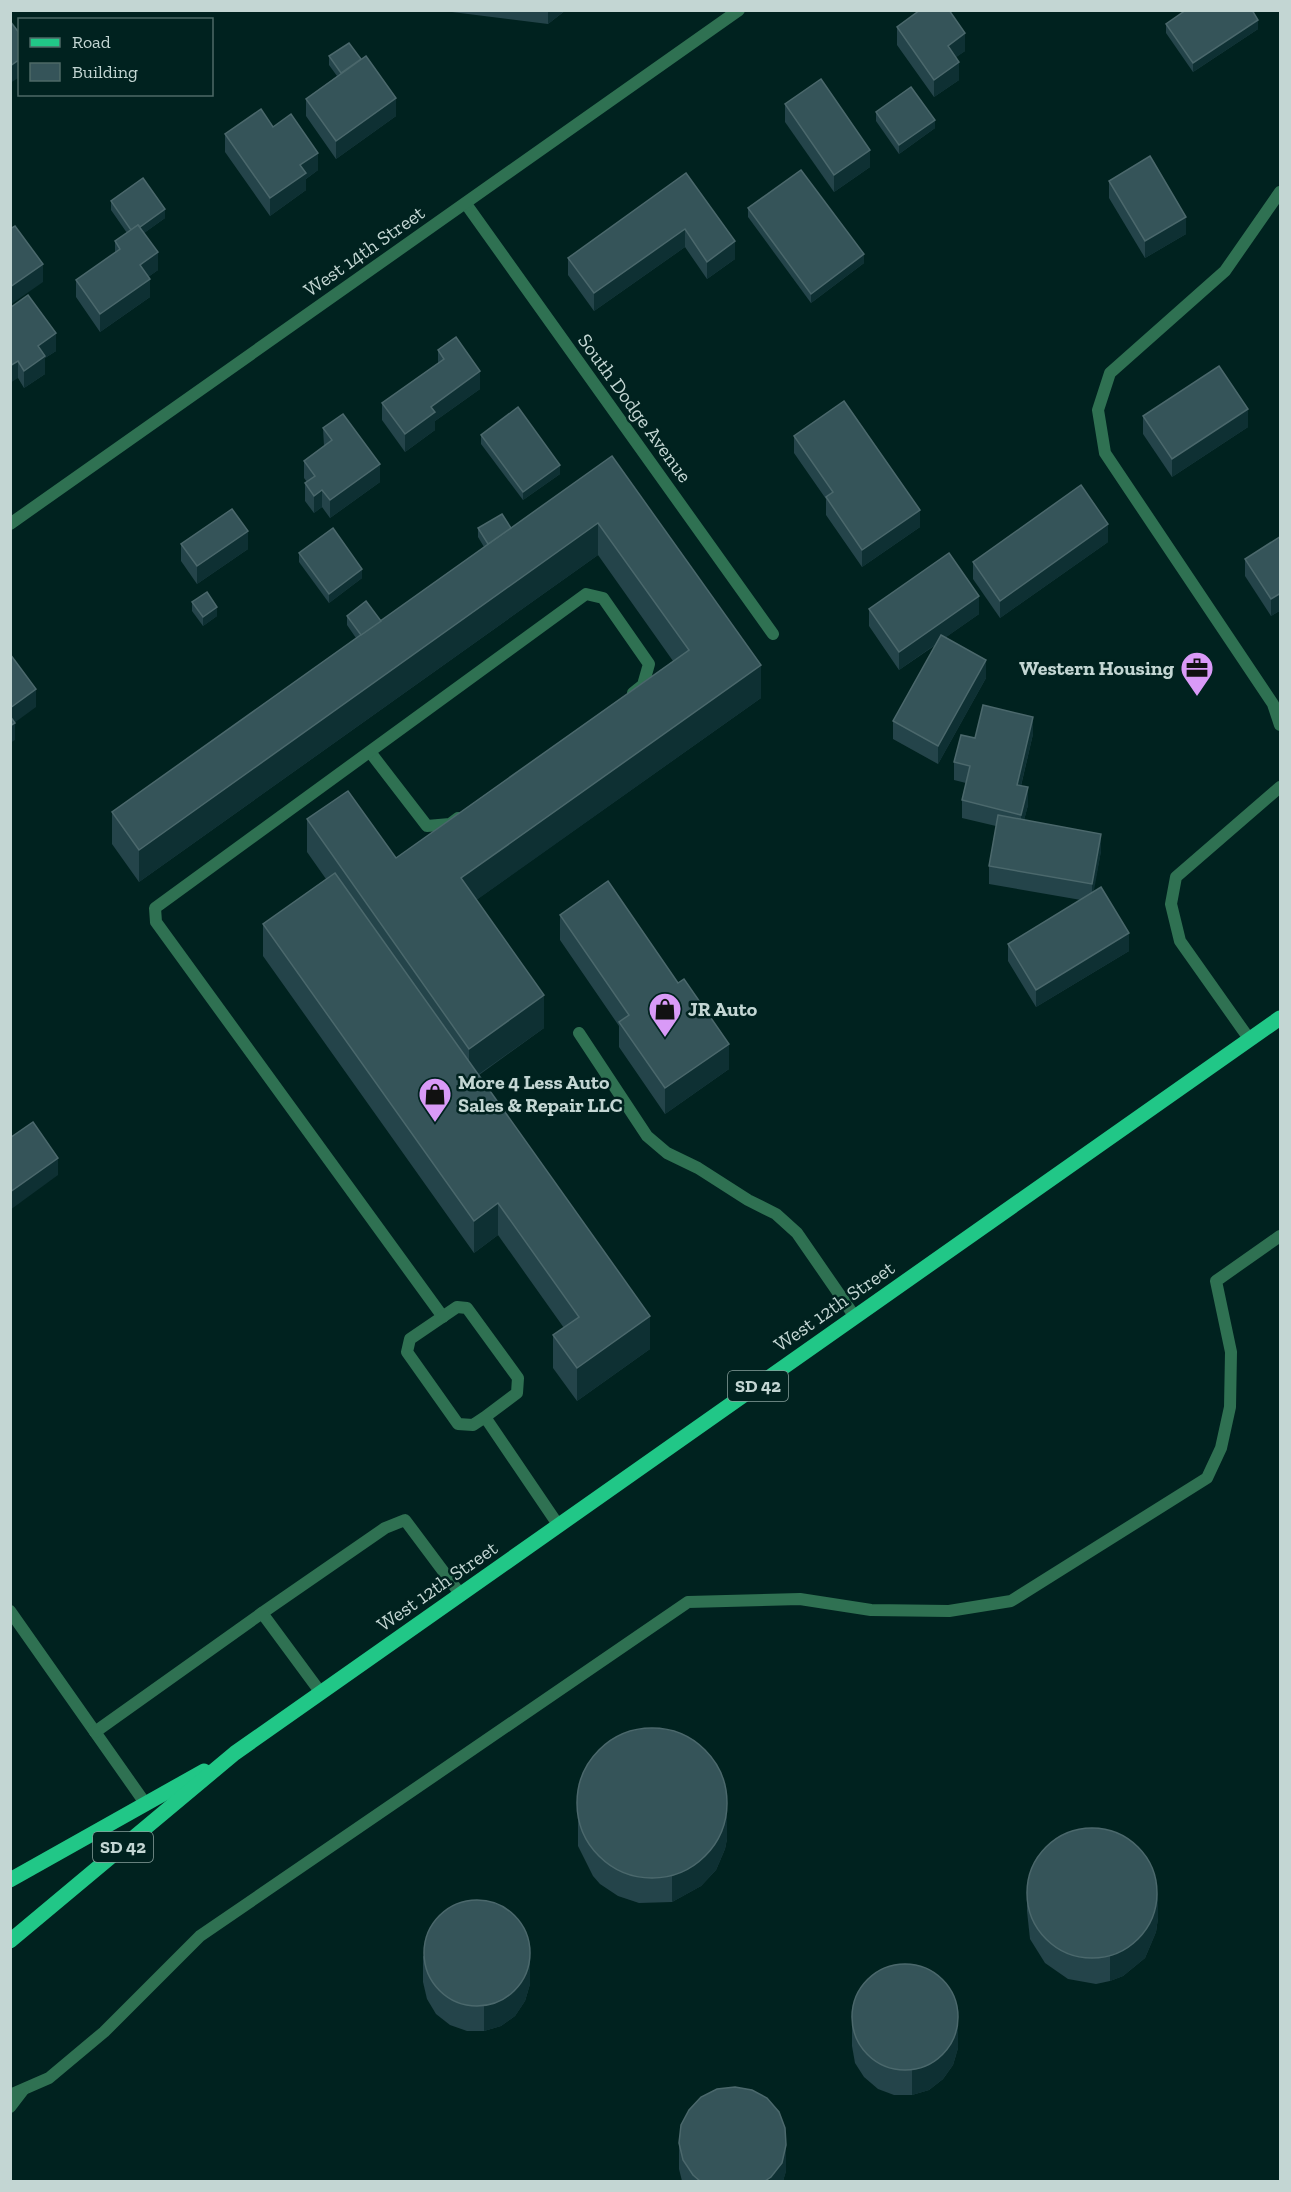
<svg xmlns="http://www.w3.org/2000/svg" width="1291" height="2192" viewBox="0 0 1291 2192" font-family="'Zilla Slab',serif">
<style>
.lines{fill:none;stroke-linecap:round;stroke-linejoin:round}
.service{stroke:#2f7152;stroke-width:12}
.minor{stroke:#2f7152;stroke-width:12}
.primary{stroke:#21c787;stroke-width:15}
.wall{fill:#24444a}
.shaded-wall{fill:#0e3033}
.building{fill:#355459;stroke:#4b686c;stroke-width:1.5}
.labels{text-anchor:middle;stroke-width:5;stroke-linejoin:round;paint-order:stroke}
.shield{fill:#00221f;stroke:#88a09d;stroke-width:1.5}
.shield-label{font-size:18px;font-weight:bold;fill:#c3d6d3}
.street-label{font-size:20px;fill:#c3d6d3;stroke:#00221f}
.poi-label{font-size:20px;font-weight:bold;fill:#c3d6d3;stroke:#00221f;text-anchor:start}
</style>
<rect width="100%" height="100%" fill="#00221f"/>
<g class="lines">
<g class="service">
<polyline points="1280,192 1225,271 1110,373 1098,410 1105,453 1273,704 1280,725"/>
<polyline points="370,752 427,826 450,824 458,818"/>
<polyline points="579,1033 647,1136 667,1153 698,1168 748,1200 776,1214 797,1233 855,1317"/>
<polyline points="1250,1040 1180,941 1171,904 1176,877 1280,787"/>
<polyline points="443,1317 156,922 155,908 586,594 603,598 649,664 643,685 633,693"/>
<polyline points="485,1417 517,1393 518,1378 467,1308 457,1307 410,1339 407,1352 458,1424 473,1425 485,1417 559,1526"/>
<polyline points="10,1611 145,1803"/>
<polyline points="262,1613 385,1528 405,1520 461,1595"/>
<polyline points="95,1732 262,1613 321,1693"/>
<polyline points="10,2095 49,2078 104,2032 200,1936 688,1602 800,1599 871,1610 949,1611 1011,1601 1207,1478 1221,1448 1230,1407 1231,1352 1216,1281 1280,1236"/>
<polyline points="10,2107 23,2090"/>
</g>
<g class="minor">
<polyline points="466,204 773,634"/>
<polyline points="10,524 739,10"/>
</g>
<g class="primary">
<polyline points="10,1880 204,1771"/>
<polyline points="10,1941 235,1753 1280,1018"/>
</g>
</g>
<g class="wall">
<polygon points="452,10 566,10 548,24 452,12"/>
<polygon points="1166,24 1258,29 1193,72 1166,33"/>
<polygon points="897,27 965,51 956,57 959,80 934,97 897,45"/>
<polygon points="329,56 396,116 336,159 306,116 306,99 337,76 329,65"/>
<polygon points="785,104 870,167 834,192 785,122"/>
<polygon points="876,112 935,128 899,154 876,121"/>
<polygon points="273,127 318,170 306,179 306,190 270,216 225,152 225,134"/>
<polygon points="686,173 735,259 707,279 685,247 594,311 568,275 568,258"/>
<polygon points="1109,181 1186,234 1145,258 1109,198"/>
<polygon points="111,201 165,218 144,233 158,270 148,277 150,297 100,332 76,297 76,280 115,253 115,241 127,233 111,210"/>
<polygon points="748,208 864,263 811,303 748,217"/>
<polygon points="10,308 56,351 45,358 45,374 24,388 18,378"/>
<polygon points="438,350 480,389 435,421 435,430 405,452 382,420 382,403 438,363"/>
<polygon points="1143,416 1248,427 1172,477 1143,434"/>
<polygon points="323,428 380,482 330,518 322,507 314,513 305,501 305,483 307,482 304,478 304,461 324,446"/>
<polygon points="481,435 560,474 523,500 481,444"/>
<polygon points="794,436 920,527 862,567 826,515 826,499 794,453"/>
<polygon points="612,456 761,698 476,900 544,1028 479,1075 650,1349 577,1401 553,1368 553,1335 564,1328 498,1235 474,1253 263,956 263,924 326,879 307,852 307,819 396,858 673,661 598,555 139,882 112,844 112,812 356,638 347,625 347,616 381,621 484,547 478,537 478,528 511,528"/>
<polygon points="1281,536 1281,610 1271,616 1245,576 1245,559"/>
<polygon points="1108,542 1000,618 973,579 973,562"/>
<polygon points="181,544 248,549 197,584 181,561"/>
<polygon points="299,553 362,578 329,603 299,562"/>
<polygon points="192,602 217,616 203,626 192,611"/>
<polygon points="869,609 979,614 946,637 986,678 938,764 893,739 893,721 937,644 899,670 869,626"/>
<polygon points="1033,734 1021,786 1028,805 1024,820 1101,851 1093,892 1129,951 1036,1007 1008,961 1008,944 1081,900 989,884 989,866 996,826 962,818 962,800 966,783 954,780 954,762 975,738"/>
<polygon points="560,915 678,983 729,1069 665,1114 619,1047 619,1026 560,940"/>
<polygon points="578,1788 727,1839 725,1849 716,1870 701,1886 672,1902 639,1903 618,1896 600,1884 593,1876 578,1846"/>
<polygon points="1027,1886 1158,1918 1156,1932 1145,1958 1123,1976 1110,1981 1096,1984 1068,1979 1045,1963 1030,1939 1027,1911"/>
<polygon points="423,1956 530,1984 525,2001 515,2016 501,2026 484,2031 467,2031 450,2025 436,2014 427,1999 423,1982"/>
<polygon points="852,2020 958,2048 953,2065 943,2079 929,2090 912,2095 894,2095 878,2089 864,2077 855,2063 852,2046"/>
<polygon points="679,2143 786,2171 783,2181 682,2181 679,2169"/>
</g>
<g class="shaded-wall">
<polygon points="548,10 566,10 548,24"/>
<polygon points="1258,20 1258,29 1193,72 1193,63"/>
<polygon points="965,33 965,51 948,63 948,46"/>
<polygon points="20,59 20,77 10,83 10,66"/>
<polygon points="959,62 959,80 934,97 934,80"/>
<polygon points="396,98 396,116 336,159 336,141"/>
<polygon points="935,120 935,128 899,154 899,145"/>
<polygon points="870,150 870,167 834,192 834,175"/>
<polygon points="318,153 318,170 306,179 306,190 270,216 270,198 300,165"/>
<polygon points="165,209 165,218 133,241 133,232"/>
<polygon points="1186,217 1186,234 1145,258 1145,241"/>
<polygon points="685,229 685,247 594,311 594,293"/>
<polygon points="735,241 735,259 707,279 707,262"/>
<polygon points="158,252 158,270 140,283 140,265"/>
<polygon points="864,254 864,263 811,303 811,294"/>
<polygon points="43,264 43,282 10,305 10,287"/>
<polygon points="150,279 150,297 100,332 100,314"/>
<polygon points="56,333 56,351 45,358 45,374 24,388 24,371 38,346"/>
<polygon points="18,361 18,378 10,383 10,366"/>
<polygon points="480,371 480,389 435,421 435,430 405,452 405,434 431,407"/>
<polygon points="1248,409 1248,427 1172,477 1172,459"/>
<polygon points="380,464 380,482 330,518 330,500"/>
<polygon points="560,465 560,474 523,500 523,492"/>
<polygon points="322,490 322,507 314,513 314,496"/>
<polygon points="920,510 920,527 862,567 862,550"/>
<polygon points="598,523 598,555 139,882 139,850"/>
<polygon points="1108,524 1108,542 1000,618 1000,601"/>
<polygon points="248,531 248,549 197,584 197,566"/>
<polygon points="362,569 362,578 329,603 329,594"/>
<polygon points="1281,593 1281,610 1271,616 1271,599"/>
<polygon points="979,596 979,614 899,670 899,652"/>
<polygon points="217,607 217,616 203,626 203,617"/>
<polygon points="986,660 986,678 938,764 938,746"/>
<polygon points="761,665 761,698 461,911 461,878"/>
<polygon points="36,689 36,707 10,726 10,708"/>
<polygon points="1033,717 1033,734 1017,802 1017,785"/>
<polygon points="15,723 15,740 10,743 10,726"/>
<polygon points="1028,787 1028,805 1021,832 1021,815"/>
<polygon points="1101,834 1101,851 1092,902 1092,884"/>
<polygon points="1129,933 1129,951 1036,1007 1036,990"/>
<polygon points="544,995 544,1028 469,1081 469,1049"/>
<polygon points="729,1044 729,1069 665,1114 665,1088"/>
<polygon points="58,1158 58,1175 10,1210 10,1192"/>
<polygon points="498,1203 498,1235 474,1253 474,1221"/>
<polygon points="650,1316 650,1349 577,1401 577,1368"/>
<polygon points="727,1813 727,1839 725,1849 716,1870 701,1886 672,1902 672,1876"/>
<polygon points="1158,1893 1158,1918 1156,1932 1145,1958 1123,1976 1110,1981 1110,1956"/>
<polygon points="530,1958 530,1984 525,2001 515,2016 501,2026 484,2031 484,2006"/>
<polygon points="958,2022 958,2048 953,2065 943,2079 929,2090 912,2095 912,2070"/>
<polygon points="786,2145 786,2171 783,2181 765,2181"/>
</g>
<g class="building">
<polygon points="920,10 949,10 965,33 948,46 959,62 934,80 897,27"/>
<polygon points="1186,10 1252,10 1258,20 1193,63 1166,24"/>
<polygon points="10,21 20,34 20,59 10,66"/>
<polygon points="349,43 361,59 341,73 329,56"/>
<polygon points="366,56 396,98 336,141 306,99"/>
<polygon points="821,79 870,150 834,175 785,104"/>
<polygon points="911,87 935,120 899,145 876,112"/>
<polygon points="261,109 273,127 291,114 318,153 300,165 306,173 270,198 225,134"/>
<polygon points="1150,156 1186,217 1145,241 1109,181"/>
<polygon points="801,170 864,254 811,294 748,208"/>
<polygon points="686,173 735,241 707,262 685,229 594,293 568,258"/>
<polygon points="143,178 165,209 140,227 138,225 131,230 111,201"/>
<polygon points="138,225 158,252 140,265 150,279 100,314 76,280 120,249 115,241"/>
<polygon points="15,226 43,264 10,287 10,229"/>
<polygon points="28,295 56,333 38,346 45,356 24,371 18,361 10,366 10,308"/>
<polygon points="456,337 480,371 431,407 435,412 405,434 382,403 444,359 438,350"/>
<polygon points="1219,366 1248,409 1172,459 1143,416"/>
<polygon points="844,401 920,510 862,550 826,497 833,492 794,436"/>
<polygon points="518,407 560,465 523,492 481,435"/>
<polygon points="343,414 380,464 330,500 322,490 314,496 305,483 315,476 304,461 332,440 323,428"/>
<polygon points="612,456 761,665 461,878 544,995 469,1049 307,819 348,791 396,858 689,650 598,523 139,850 112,812"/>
<polygon points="1081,485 1108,524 1000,601 973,562"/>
<polygon points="232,509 248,531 197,566 181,544"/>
<polygon points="502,514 511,528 488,544 478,528"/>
<polygon points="333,528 362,569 329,594 299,553"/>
<polygon points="1281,536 1281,593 1271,599 1245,559"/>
<polygon points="949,553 979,596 899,652 869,609"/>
<polygon points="207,592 217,607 203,617 192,602"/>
<polygon points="366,601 381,621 361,635 347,616"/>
<polygon points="941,635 986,660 938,746 893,721"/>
<polygon points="10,654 36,689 10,708"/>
<polygon points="983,705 1033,717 1017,785 1028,787 1021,815 962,800 970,766 954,762 961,735 975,738"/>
<polygon points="10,716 15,723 10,726"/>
<polygon points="998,815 1101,834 1092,884 989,866"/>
<polygon points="335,873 650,1316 577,1368 553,1335 579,1317 498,1203 474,1221 263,924"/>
<polygon points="608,881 678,983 684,979 729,1044 665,1088 619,1022 629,1015 560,915"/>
<polygon points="1101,887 1129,933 1036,990 1008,944"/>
<polygon points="33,1122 58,1158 10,1192 10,1138"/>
<circle cx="652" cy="1803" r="75"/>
<circle cx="1092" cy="1893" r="65"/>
<circle cx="477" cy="1953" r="53"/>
<circle cx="905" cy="2017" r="53"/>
<polygon points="735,2087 752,2090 767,2098 779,2112 785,2128 786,2145 782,2163 771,2177 765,2181 700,2181 693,2175 683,2160 679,2143 681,2125 689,2110 701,2097 717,2089"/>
</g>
<defs>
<symbol id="office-pin" viewBox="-11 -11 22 30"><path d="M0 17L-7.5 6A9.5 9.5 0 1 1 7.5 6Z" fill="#d99af7" stroke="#00221f"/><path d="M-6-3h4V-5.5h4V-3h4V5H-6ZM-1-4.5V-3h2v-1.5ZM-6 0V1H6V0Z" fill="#111"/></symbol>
<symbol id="shop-pin" viewBox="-11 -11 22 30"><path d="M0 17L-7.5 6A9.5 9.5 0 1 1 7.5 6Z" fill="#d99af7" stroke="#00221f"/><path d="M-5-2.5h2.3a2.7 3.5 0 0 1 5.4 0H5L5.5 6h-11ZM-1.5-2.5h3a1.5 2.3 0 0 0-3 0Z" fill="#111"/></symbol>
</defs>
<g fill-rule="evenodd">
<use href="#office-pin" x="1178" y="649" width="38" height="52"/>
<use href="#shop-pin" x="646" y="990" width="38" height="52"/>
<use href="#shop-pin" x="416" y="1075" width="38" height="52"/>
</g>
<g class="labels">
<g class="shield">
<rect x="728" y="1371" width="60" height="30" rx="4.5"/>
<rect x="93" y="1832" width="60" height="30" rx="4.5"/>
</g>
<g class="shield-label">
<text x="758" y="1392">SD 42</text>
<text x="123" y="1853">SD 42</text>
</g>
<g class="street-label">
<text transform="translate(364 251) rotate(-35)" y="7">West 14th Street</text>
<text transform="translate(635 408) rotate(54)" y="7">South Dodge Avenue</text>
<text transform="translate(834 1306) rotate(-35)" y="7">West 12th Street</text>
<text transform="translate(437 1586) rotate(-35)" y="7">West 12th Street</text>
</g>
<g class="poi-label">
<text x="1174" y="675" text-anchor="end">Western Housing</text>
<text x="688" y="1016">JR Auto</text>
<text x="458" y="1089">More 4 Less Auto<tspan x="458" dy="23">Sales &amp; Repair LLC</tspan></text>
</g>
</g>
<rect width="1291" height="2192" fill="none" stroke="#c3d6d3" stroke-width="24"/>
<rect x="18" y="18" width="195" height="78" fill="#00221f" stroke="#4e6a67" stroke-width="1.5"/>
<rect x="30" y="38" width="30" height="9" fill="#21c787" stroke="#4e6a67" stroke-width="1.5"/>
<text x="72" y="48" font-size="18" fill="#c3d6d3">Road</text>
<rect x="30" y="63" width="30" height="18" fill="#355459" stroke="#4e6a67" stroke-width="1.5"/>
<text x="72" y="78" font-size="18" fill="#c3d6d3">Building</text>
</svg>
